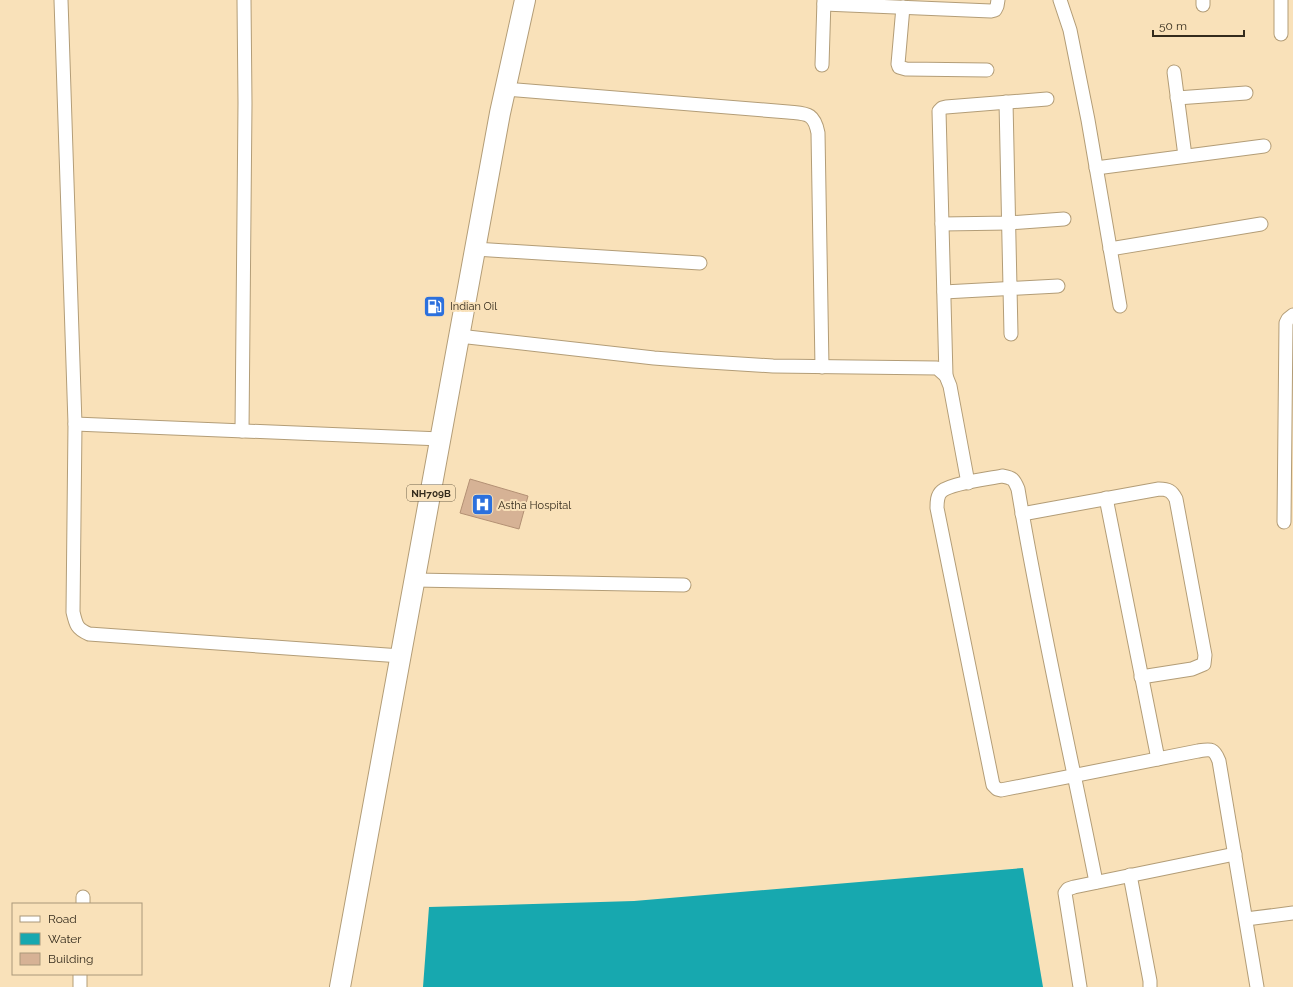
<svg xmlns="http://www.w3.org/2000/svg" width="1293" height="987" viewBox="0 0 1293 987" font-family="Raleway,sans-serif">
<style>
.water{fill:#17a8af}
.building{fill:#d6b295;stroke:#b39074}
.lines{fill:none;stroke-linecap:round;stroke-linejoin:round}
.minor-casing{stroke:#b39d77;stroke-width:15}
.highway-casing{stroke:#b39d77;stroke-width:22}
.minor{stroke:#fff;stroke-width:13}
.highway{stroke:#fff;stroke-width:20}
.labels{text-anchor:middle;stroke-width:4;stroke-linejoin:round;paint-order:stroke}
.shield{fill:#f9e1b9;stroke:#6f624b;stroke-width:1}
.shield-label{font-size:10px;font-weight:bold;fill:#342b1c}
.poi-label{font-size:11px;fill:#342b1c;stroke:#f9e1b9;text-anchor:start}
</style>
<rect width="100%" height="100%" fill="#f9e1b9"/>
<polygon class="water" points="1023,868 1043,987 423,987 429,907 634,901"/>
<polygon class="building" points="470,479 528,496 519,529 460,513"/>
<g class="lines">
<defs>
<g id="minor">
<path d="M61,0L75,424L73,612C76,625 77,629 89,634L401,656"/>
<polyline points="1060,0 1070,30 1088,120 1120,306"/>
<polyline points="1203,0 1203,5"/>
<polyline points="1281,0 1281,34"/>
<polyline points="824,4 991,11 995,10 997,6 998,0"/>
<polyline points="903,7 898,64 899,67 906,69 987,70"/>
<polyline points="822,65 824,0"/>
<polyline points="1174,72 1185,156"/>
<path d="M505,89L788,112C806,114 814,112 818,133L822,367"/>
<polyline points="1177,98 1246,93"/>
<polyline points="1006,102 1011,334"/>
<polyline points="1096,168 1264,146"/>
<polyline points="942,224 1009,223 1064,219"/>
<polyline points="475,249 700,263"/>
<polyline points="1110,249 1261,224"/>
<polyline points="944,292 1058,286"/>
<polyline points="459,336 654,358 693,361 773,366 937,368 946,376 950,386 968,483"/>
<polyline points="946,376 939,111 942,108 946,107 1047,99"/>
<polyline points="75,424 441,439"/>
<polyline points="242,431 245,103 244,0"/>
<polyline points="1106,498 1158,759"/>
<path d="M1022,514L1159,489C1168,489 1172,491 1176,499L1205,655L1204,664L1192,669L1141,677"/>
<polyline points="1284,522 1286,323 1288,319 1293,315"/>
<polyline points="415,580 684,585"/>
<polyline points="1130,875 1150,981 1150,987"/>
<path d="M1096,882C1070,751 1040,621 1018,489C1014,479 1013,478 1002,476C988,479 952,483 942,491C937,495 937,502 937,508L993,785L997,789L1001,790L1198,751C1211,749 1214,748 1219,761L1257,987"/>
<polyline points="83,904 83,897"/>
<polyline points="1246,919 1293,913"/>
<polyline points="80,987 80,974"/>
<polyline points="1080,987 1065,893 1068,889 1074,887 1235,854"/>
</g>
<polyline id="highway" points="340,987 500,113 525,0"/>
</defs>
<use href="#minor" class="minor-casing"/>
<use href="#highway" class="highway-casing"/>
<use href="#minor" class="minor"/>
<use href="#highway" class="highway"/>
</g>
<defs>
<symbol id="fuel-square" viewBox="-11 -11 22 22"><rect x="-9" y="-9" width="18" height="18" rx="4" fill="#2c70dd" stroke="#f9e1b9"/><path d="M-5.5-6h7V0h2V4h1.3V-2.5L3-4.5l.8-.8L6-3V5H2.5V1h-1V6h-7ZM-4.2-4.7v3.2H.2V-4.7Z" fill="#fff"/></symbol>
<symbol id="hospital-square" viewBox="-11 -11 22 22"><rect x="-9" y="-9" width="18" height="18" rx="4" fill="#2c70dd" stroke="#f9e1b9"/><path d="M-5-5h3v3.5h4V-5h3V5h-3V1.5h-4V5h-3Z" fill="#fff"/></symbol>
</defs>
<g fill-rule="evenodd">
<use href="#fuel-square" x="422" y="294" width="25" height="25"/>
<use href="#hospital-square" x="470" y="492" width="25" height="25"/>
</g>
<g class="labels">
<rect class="shield" x="407" y="485" width="48" height="16" rx="3"/>
<g class="shield-label">
<text x="431" y="497">NH709B</text>
</g>
<g class="poi-label">
<text x="450" y="310">Indian Oil</text>
<text x="498" y="509">Astha Hospital</text>
</g>
</g>
<rect x="12" y="903" width="130" height="72" fill="#f9e1b9" stroke="#aa987a"/>
<rect x="20" y="916" width="20" height="6" fill="#ffffff" stroke="#aa987a"/>
<text x="48" y="923" font-size="12" fill="#342b1c">Road</text>
<rect x="20" y="933" width="20" height="12" fill="#17a8af" stroke="#aa987a"/>
<text x="48" y="943" font-size="12" fill="#342b1c">Water</text>
<rect x="20" y="953" width="20" height="12" fill="#d6b295" stroke="#aa987a"/>
<text x="48" y="963" font-size="12" fill="#342b1c">Building</text>
<path d="M1153 30v6h91v-6" fill="none" stroke="#342b1c" stroke-width="2"/>
<text x="1159" y="30" font-size="12" fill="#342b1c" stroke="#f9e1b9" stroke-width="3" paint-order="stroke">50 m</text>
</svg>
